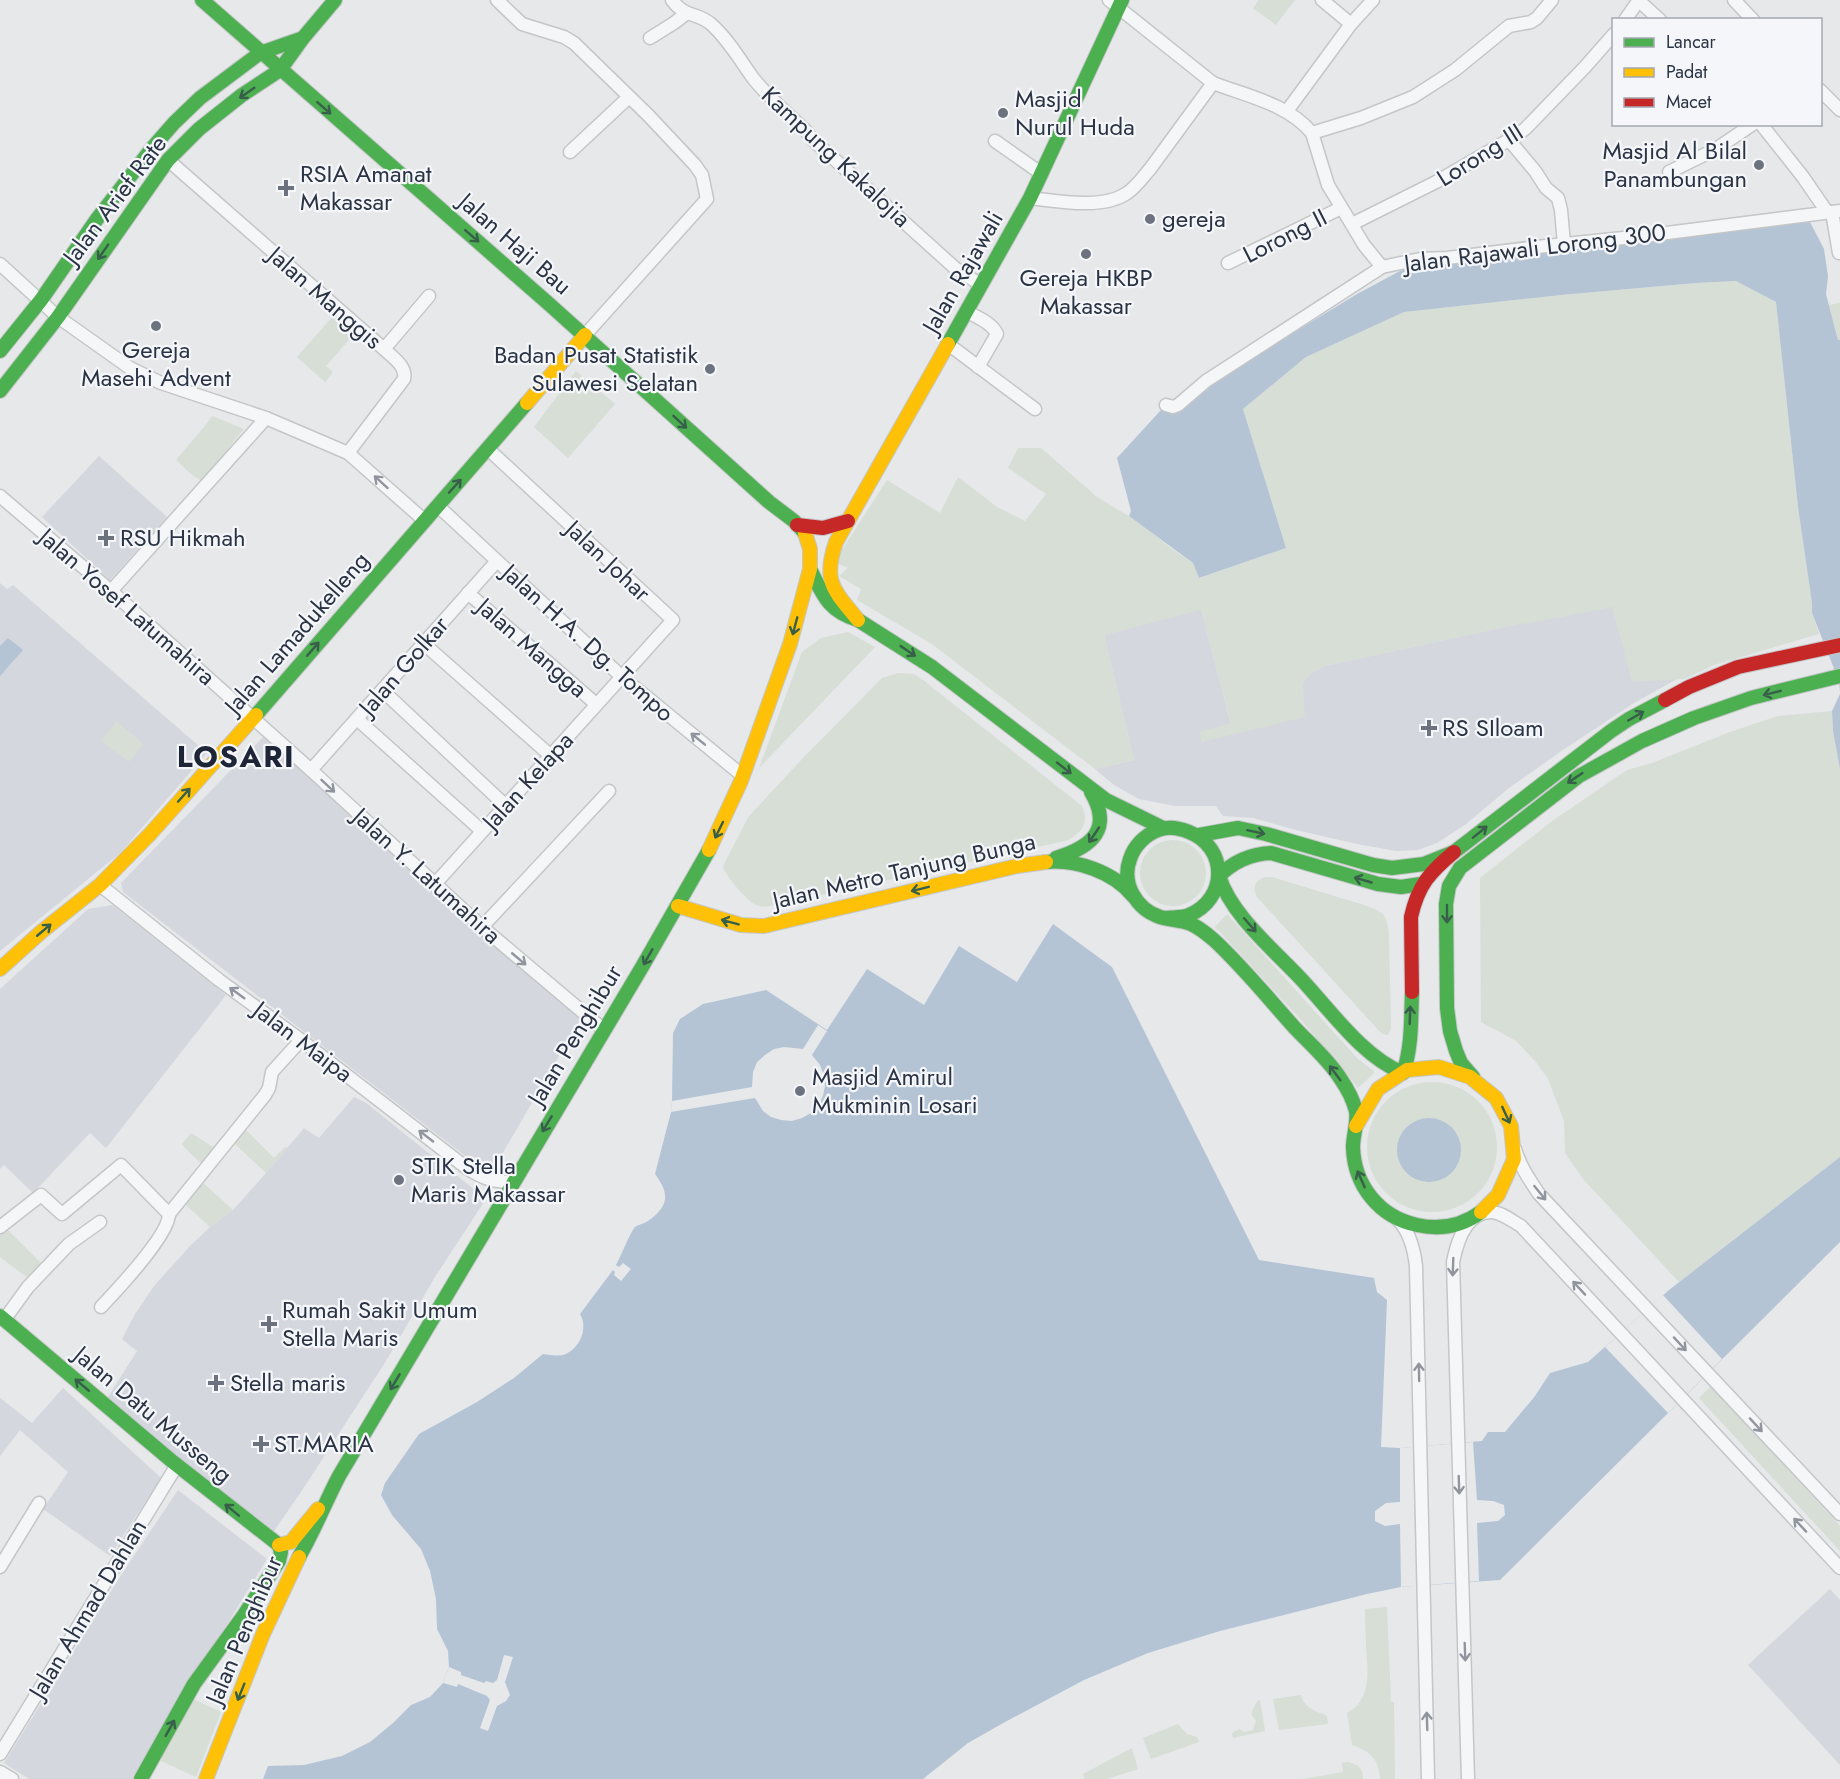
<svg xmlns="http://www.w3.org/2000/svg" width="1840" height="1779" viewBox="0 0 1840 1779" font-family="Jost,sans-serif">
<style>
.built{fill:#d4d7dd}
.green{fill:#d6ded6}
.water{fill:#b4c4d5}
.pier{fill:#e6e8ea}
.lines{fill:none;stroke-linecap:round;stroke-linejoin:round}
.street-casing{stroke:#c4c6c8;stroke-width:15}
.fast-casing{stroke:#c4c6c8;stroke-width:16}
.slow-casing{stroke:#c4c6c8;stroke-width:16}
.jam-casing{stroke:#c4c6c8;stroke-width:16}
.street{stroke:#f5f6f7;stroke-width:12}
.fast{stroke:#4caf50;stroke-width:14}
.slow{stroke:#ffc107;stroke-width:14}
.jam{stroke:#c62828;stroke-width:14}
.oneway{stroke:#375f49}
.oneway2{stroke:#90959e}
.poi-dot{fill:#6c737f;stroke:#f4f6f9;stroke-width:2}
.labels{text-anchor:middle;stroke-width:4.5;stroke-linejoin:round;paint-order:stroke}
.poi-label{font-size:24px;fill:#2b3445;stroke:#f4f6f9;text-anchor:start}
.street-label{font-size:24px;fill:#2b3445;stroke:#f4f6f9}
.district-label{font-size:30px;font-weight:bold;letter-spacing:1.5px;fill:#1d2536;stroke:#f4f6f9}
</style>
<rect width="100%" height="100%" fill="#e6e8ea"/>
<g class="built">
<polygon points="99,456 167,517 110,580 42,517"/>
<polygon points="0,583 7,589 13,585 207,753 120,853 0,951"/>
<polygon points="1614,603 1697,668 1634,703 1557,754 1509,788 1466,824 1437,843 1418,850 1396,851 1357,844 1296,830 1253,818 1223,816 1216,806 1175,806 1139,799 1114,785 1095,769 1134,760 1104,635 1201,609 1231,724 1200,732 1202,742 1303,693 1303,683 1310,674 1325,666"/>
<polygon points="264,736 581,1018 490,1175 123,892 121,883"/>
<polygon points="113,905 226,995 106,1148 90,1133 33,1193 4,1165 0,1169 0,989 88,909"/>
<polygon points="354,1097 365,1102 486,1199 435,1277 386,1361 301,1492 274,1531 177,1457 108,1397 137,1351 122,1339 135,1314 154,1286 190,1246 210,1227 233,1210 266,1173 304,1128 319,1138"/>
<polygon points="63,1388 161,1478 110,1556 43,1509 68,1472 20,1430 0,1456 0,1398 32,1423"/>
<polygon points="178,1490 267,1559 132,1779 29,1779 4,1763 120,1577"/>
<polygon points="1830,1589 1840,1600 1840,1765 1748,1665"/>
</g>
<g class="green">
<polygon points="1259,0 1295,0 1276,25 1253,8"/>
<polygon points="1736,281 1776,302 1798,507 1812,603 1812,613 1819,634 1714,665 1684,679 1632,682 1612,607 1526,624 1523,623 1325,666 1310,674 1303,683 1305,717 1202,742 1199,732 1231,723 1201,610 1104,635 1134,760 1095,769 932,644 857,600 861,589 839,576 848,568 834,562 887,480 940,513 958,477 997,507 1025,521 1046,494 1008,468 1018,448 1041,448 1096,496 1138,522 1176,552 1193,563 1200,578 1286,548 1243,409 1306,357 1404,312 1561,295 1696,283"/>
<polygon points="1840,303 1840,340 1838,340 1829,305"/>
<polygon points="334,315 356,335 348,341 326,366 333,372 325,382 297,357"/>
<polygon points="576,371 615,404 568,458 534,427"/>
<polygon points="212,416 244,429 202,481 192,475 176,460 205,426"/>
<polygon points="848,632 875,647 759,768 802,652 821,638"/>
<path d="M898,673L914,674L923,680L1082,806C1089,823 1083,830 1069,840L776,905C769,906 762,908 756,905C746,900 729,879 723,868L725,862L749,816L804,757L882,678Z"/>
<polygon points="1832,711 1833,731 1840,769 1840,1157 1679,1282 1583,1179 1565,1153 1564,1121 1548,1079 1536,1062 1516,1041 1481,1022 1480,878 1552,821 1627,770 1652,763 1730,732 1778,716"/>
<polygon points="116,721 144,744 129,762 101,741"/>
<circle cx="1173" cy="873" r="33"/>
<path d="M1265,877H1272L1364,905C1384,912 1387,914 1389,935L1391,1029L1388,1035L1382,1034L1257,897C1252,888 1255,880 1265,877Z"/>
<polygon points="1227,914 1358,1059 1374,1071 1374,1073 1358,1088 1303,1022 1218,930 1214,928"/>
<circle cx="1432" cy="1147" r="65"/>
<polygon points="245,1129 274,1158 285,1147 287,1148 266,1173 234,1143"/>
<polygon points="191,1133 213,1147 221,1138 224,1142 204,1166 187,1150 182,1144"/>
<polygon points="200,1180 233,1210 210,1227 185,1204"/>
<polygon points="0,1222 42,1264 50,1269 32,1281 0,1257"/>
<polygon points="1711,1386 1840,1526 1840,1551 1699,1398"/>
<path d="M1387,1607L1391,1702H1394L1395,1779H1380C1379,1758 1370,1752 1352,1745L1347,1713C1372,1700 1368,1671 1366,1648C1366,1635 1365,1622 1365,1609Z"/>
<path d="M1301,1695C1304,1708 1316,1711 1327,1716L1328,1724L1279,1730L1273,1699Z"/>
<polygon points="191,1698 221,1712 196,1777 161,1761 165,1747"/>
<polygon points="1260,1700 1265,1731 1233,1738 1232,1733 1239,1729 1245,1732 1253,1730 1256,1721 1251,1714 1257,1701"/>
<polygon points="1178,1724 1187,1734 1197,1737 1199,1742 1151,1759 1143,1738"/>
<polygon points="1132,1748 1138,1769 1107,1779 1085,1779 1083,1774"/>
<path d="M1347,1762C1358,1764 1363,1768 1363,1779H1303L1343,1772L1342,1763Z"/>
</g>
<g class="water">
<polygon points="1810,222 1824,249 1828,276 1826,294 1838,340 1840,340 1840,692 1839,681 1812,613 1812,603 1798,507 1776,302 1736,281 1696,283 1561,295 1404,312 1306,357 1243,409 1286,548 1199,578 1193,563 1129,516 1131,511 1117,458 1161,410 1174,410 1206,386 1357,294 1400,271 1423,264"/>
<polygon points="8,638 23,650 0,676 0,646"/>
<polygon points="1840,694 1840,769 1833,731 1832,711"/>
<path d="M1053,924L1112,967L1259,1260L1374,1278L1377,1292L1387,1300L1381,1447L1400,1448L1482,1441L1488,1432H1505L1535,1396L1550,1373L1588,1362L1669,1290L1840,1157V1242L1500,1580L1401,1587L1367,1594L1220,1631L1148,1653L1084,1680L1005,1722L968,1743L923,1779H263L268,1766L304,1765L342,1756L370,1742L393,1723L411,1705L430,1697L443,1683L449,1667L448,1651L437,1629L436,1599L430,1571L421,1549L392,1515L381,1495L385,1483L419,1434L477,1402L514,1378L543,1354C549,1355 556,1356 563,1355C579,1350 589,1329 580,1314L613,1270L615,1272L614,1275L621,1281L631,1269L623,1263L619,1267L616,1265C620,1258 631,1231 635,1227C639,1224 644,1224 648,1221C669,1206 670,1194 655,1174L671,1112L672,1101L673,1033L680,1019L703,1004L766,990L827,1030L867,969L924,1005L959,946L1017,982Z"/>
<circle cx="1429" cy="1150" r="32"/>
</g>
<g class="pier">
<polygon points="818,1025 827,1031 812,1055 820,1065 824,1075 825,1086 823,1096 819,1105 811,1113 802,1118 792,1121 781,1120 771,1117 763,1111 755,1098 671,1112 672,1101 752,1087 753,1072 757,1062 765,1055 774,1049 784,1047 803,1049"/>
<polygon points="1663,1295 1722,1359 1668,1413 1605,1347"/>
<polygon points="1473,1442 1477,1500 1493,1501 1504,1505 1505,1515 1498,1521 1477,1523 1479,1581 1401,1587 1400,1524 1385,1526 1375,1521 1375,1511 1386,1503 1400,1502 1400,1448"/>
<polygon points="504,1655 513,1657 505,1682 510,1695 506,1701 497,1706 488,1731 480,1728 490,1700 487,1696 458,1684 457,1687 443,1683 449,1667 461,1672 461,1675 484,1683 486,1681 493,1683 497,1680"/>
</g>
<g class="lines">
<defs>
<g id="street">
<polyline points="497,0 522,24 564,37 574,43 648,115 695,165 702,175 707,199 585,335"/>
<path d="M672,0C685,18 697,12 711,24C728,39 740,60 753,78C766,95 790,116 806,131L813,140L955,268L981,285"/>
<polyline points="1322,0 1351,24"/>
<polyline points="1638,0 1660,20"/>
<polyline points="1734,0 1753,20"/>
<polyline points="1625,20 1639,0"/>
<polyline points="650,38 674,23 687,13"/>
<path d="M1213,83C1247,96 1288,104 1312,133L1328,185L1364,245L1382,267L1420,259L1447,258L1546,246L1643,236L1840,211"/>
<polyline points="1820,90 1840,110"/>
<polyline points="1287,111 1351,24 1373,0"/>
<polyline points="1761,124 1803,177 1827,212"/>
<polyline points="1312,133 1361,118 1413,97 1455,70 1509,26 1531,22 1537,18 1552,0"/>
<polyline points="1509,140 1535,171 1546,188 1558,198 1561,210 1564,244"/>
<polyline points="995,141 1042,174"/>
<polyline points="570,152 629,97"/>
<path d="M168,160L384,349C392,357 407,366 404,379L348,453"/>
<polyline points="1669,172 1716,149 1753,124"/>
<path d="M1030,198C1057,201 1103,210 1127,193C1136,187 1143,177 1150,169L1213,83L1109,0"/>
<polyline points="1832,212 1839,253"/>
<polyline points="1352,224 1436,182 1514,137 1525,129 1585,67 1614,34"/>
<polyline points="1228,263 1341,208"/>
<polyline points="0,264 58,317 130,368 161,383 266,418 348,453 425,521"/>
<path d="M966,311C977,317 992,323 997,334L978,367"/>
<polyline points="948,344 1035,409"/>
<polyline points="384,349 429,296"/>
<polyline points="1166,405 1173,407 1178,405 1206,381 1382,267"/>
<polyline points="0,496 111,591 311,770 482,927 604,1030"/>
<polyline points="438,506 621,676 743,776"/>
<polyline points="111,591 266,418"/>
<polyline points="468,593 596,704"/>
<polyline points="423,643 551,756"/>
<polyline points="383,691 506,806"/>
<polyline points="357,719 482,831"/>
<polyline points="311,770 496,562"/>
<path d="M100,885L219,980L301,1040L468,1169C484,1179 493,1182 513,1182"/>
<polyline points="434,885 673,620 488,449"/>
<polyline points="482,927 609,791"/>
<path d="M1515,1149C1520,1166 1529,1179 1539,1194L1840,1514"/>
<path d="M1398,1220C1410,1232 1414,1249 1416,1266L1428,1779"/>
<polyline points="0,1227 41,1195 62,1214 121,1165 169,1214 265,1095 269,1088 272,1072 301,1040"/>
<path d="M101,1307C117,1290 169,1235 169,1214"/>
<polyline points="4,1320 28,1287 69,1244 100,1222"/>
<polyline points="0,1567 39,1503"/>
<polyline points="0,1754 177,1465"/>
<polyline points="0,1772 12,1779"/>
<path d="M1468,1779L1453,1262C1457,1242 1466,1212 1491,1212C1501,1212 1512,1221 1521,1226L1840,1568"/>
</g>
<g id="fast">
<polyline points="202,0 549,304 769,502 794,521 805,533"/>
<polyline points="948,344 1030,198 1122,0"/>
<polyline points="0,351 41,300 97,219 153,147 174,123 200,98 260,53 303,38"/>
<polyline points="0,391 58,317 168,160 199,129 242,95 280,70 303,38 335,0"/>
<path d="M810,569C823,595 828,611 858,620L932,667L1106,800L1163,828"/>
<polyline points="256,715 527,403"/>
<polyline points="1199,835 1238,828 1266,834 1373,865 1392,868 1424,864 1454,852 1611,731 1629,719 1665,700"/>
<path d="M1056,858C1092,847 1113,829 1091,792"/>
<path d="M1046,862C1076,859 1114,872 1133,896"/>
<path d="M1166,918C1173,917 1182,918 1189,915C1228,899 1228,847 1189,832C1179,828 1168,826 1158,830C1145,835 1134,846 1130,859C1121,883 1136,909 1160,917C1170,920 1181,920 1191,924C1200,928 1207,934 1214,940C1243,967 1268,998 1294,1027C1309,1043 1328,1059 1340,1078C1347,1088 1353,1099 1356,1111C1358,1123 1353,1135 1353,1147C1354,1185 1379,1217 1417,1225C1440,1230 1462,1226 1481,1212"/>
<path d="M1412,992C1411,1019 1412,1048 1403,1073C1363,1057 1331,1011 1302,980C1274,950 1231,915 1219,876C1234,861 1250,854 1271,853L1378,884L1401,887L1421,884"/>
<polyline points="1473,1077 1461,1063 1456,1051 1450,1031 1447,1008 1446,904 1449,886 1460,868 1579,776 1642,741 1694,718 1751,698 1840,676"/>
<polyline points="0,1316 173,1462 279,1545"/>
<path d="M299,1557C314,1531 325,1503 339,1476L642,967L709,850"/>
<polyline points="141,1779 194,1684 244,1615 279,1561 281,1552 279,1545"/>
</g>
<g id="slow">
<polyline points="527,403 585,335"/>
<path d="M858,620C834,590 822,582 836,542L948,344"/>
<polyline points="709,850 741,781 790,644 810,569 810,549 805,533"/>
<polyline points="678,906 741,925 764,926 1017,866 1046,862"/>
<polyline points="0,969 41,932 100,885 151,833 256,715"/>
<polyline points="1356,1126 1378,1089 1407,1070 1439,1067 1470,1077 1496,1098 1511,1126 1514,1159 1498,1195 1481,1212"/>
<polyline points="279,1545 291,1542 318,1509"/>
<polyline points="206,1779 263,1634 299,1557"/>
</g>
<g id="jam">
<polyline points="797,525 823,528 848,521"/>
<polyline points="1665,700 1689,687 1738,667 1840,645"/>
<path d="M1412,992L1411,917C1418,885 1430,872 1454,852"/>
</g>
</defs>
<use href="#street" class="street-casing"/>
<use href="#fast" class="fast-casing"/>
<use href="#slow" class="slow-casing"/>
<use href="#jam" class="jam-casing"/>
<use href="#street" class="street"/>
<use href="#fast" class="fast"/>
<use href="#slow" class="slow"/>
<use href="#jam" class="jam"/>
</g>
<defs><path id="oneway-shaft" d="M-6 0H5M1.5-3L5.5 0L1.5 3" fill="none" stroke-width="1.6" stroke-linecap="round" stroke-linejoin="round" transform="scale(1.5)"/></defs>
<g class="oneway">
<use href="#oneway-shaft" transform="translate(247 93) rotate(145)"/>
<use href="#oneway-shaft" transform="translate(324 108) rotate(41)"/>
<use href="#oneway-shaft" transform="translate(472 236) rotate(41)"/>
<use href="#oneway-shaft" transform="translate(103 252) rotate(125)"/>
<use href="#oneway-shaft" transform="translate(680 422) rotate(43)"/>
<use href="#oneway-shaft" transform="translate(455 486) rotate(-48)"/>
<use href="#oneway-shaft" transform="translate(795 626) rotate(105)"/>
<use href="#oneway-shaft" transform="translate(313 649) rotate(-49)"/>
<use href="#oneway-shaft" transform="translate(908 651) rotate(34)"/>
<use href="#oneway-shaft" transform="translate(1772 693) rotate(166)"/>
<use href="#oneway-shaft" transform="translate(1636 716) rotate(-30)"/>
<use href="#oneway-shaft" transform="translate(1064 768) rotate(38)"/>
<use href="#oneway-shaft" transform="translate(1575 778) rotate(146)"/>
<use href="#oneway-shaft" transform="translate(184 795) rotate(-48)"/>
<use href="#oneway-shaft" transform="translate(719 830) rotate(116)"/>
<use href="#oneway-shaft" transform="translate(1256 832) rotate(12)"/>
<use href="#oneway-shaft" transform="translate(1480 832) rotate(-39)"/>
<use href="#oneway-shaft" transform="translate(1094 835) rotate(124)"/>
<use href="#oneway-shaft" transform="translate(1363 880) rotate(-164)"/>
<use href="#oneway-shaft" transform="translate(920 889) rotate(166)"/>
<use href="#oneway-shaft" transform="translate(1447 914) rotate(90)"/>
<use href="#oneway-shaft" transform="translate(730 922) rotate(-165)"/>
<use href="#oneway-shaft" transform="translate(1250 925) rotate(49)"/>
<use href="#oneway-shaft" transform="translate(44 930) rotate(-40)"/>
<use href="#oneway-shaft" transform="translate(648 957) rotate(120)"/>
<use href="#oneway-shaft" transform="translate(1410 1015) rotate(-88)"/>
<use href="#oneway-shaft" transform="translate(1335 1073) rotate(-127)"/>
<use href="#oneway-shaft" transform="translate(1506 1115) rotate(65)"/>
<use href="#oneway-shaft" transform="translate(547 1124) rotate(121)"/>
<use href="#oneway-shaft" transform="translate(1361 1179) rotate(-114)"/>
<use href="#oneway-shaft" transform="translate(395 1382) rotate(121)"/>
<use href="#oneway-shaft" transform="translate(82 1385) rotate(-140)"/>
<use href="#oneway-shaft" transform="translate(232 1510) rotate(-141)"/>
<use href="#oneway-shaft" transform="translate(241 1692) rotate(112)"/>
<use href="#oneway-shaft" transform="translate(170 1728) rotate(-61)"/>
</g>
<g class="oneway2">
<use href="#oneway-shaft" transform="translate(381 482) rotate(-138)"/>
<use href="#oneway-shaft" transform="translate(698 739) rotate(-141)"/>
<use href="#oneway-shaft" transform="translate(328 786) rotate(43)"/>
<use href="#oneway-shaft" transform="translate(519 959) rotate(40)"/>
<use href="#oneway-shaft" transform="translate(237 993) rotate(-144)"/>
<use href="#oneway-shaft" transform="translate(426 1136) rotate(-142)"/>
<use href="#oneway-shaft" transform="translate(1540 1193) rotate(51)"/>
<use href="#oneway-shaft" transform="translate(1453 1267) rotate(92)"/>
<use href="#oneway-shaft" transform="translate(1579 1288) rotate(-133)"/>
<use href="#oneway-shaft" transform="translate(1680 1344) rotate(47)"/>
<use href="#oneway-shaft" transform="translate(1419 1372) rotate(-91)"/>
<use href="#oneway-shaft" transform="translate(1756 1425) rotate(47)"/>
<use href="#oneway-shaft" transform="translate(1459 1485) rotate(88)"/>
<use href="#oneway-shaft" transform="translate(1800 1525) rotate(-133)"/>
<use href="#oneway-shaft" transform="translate(1465 1652) rotate(88)"/>
<use href="#oneway-shaft" transform="translate(1427 1721) rotate(-92)"/>
</g>
<g class="poi-dot">
<circle cx="1003" cy="113" r="6"/>
<circle cx="1759" cy="165" r="6"/>
<path d="M283 179h6v6h6v6h-6v6h-6v-6h-6v-6h6z"/>
<circle cx="1150" cy="219" r="6"/>
<circle cx="1086" cy="254" r="6"/>
<circle cx="156" cy="326" r="6"/>
<circle cx="710" cy="369" r="6"/>
<path d="M103 529h6v6h6v6h-6v6h-6v-6h-6v-6h6z"/>
<path d="M1426 719h6v6h6v6h-6v6h-6v-6h-6v-6h6z"/>
<circle cx="800" cy="1091" r="6"/>
<circle cx="399" cy="1180" r="6"/>
<path d="M266 1315h6v6h6v6h-6v6h-6v-6h-6v-6h6z"/>
<path d="M213 1374h6v6h6v6h-6v6h-6v-6h-6v-6h6z"/>
<path d="M258 1435h6v6h6v6h-6v6h-6v-6h-6v-6h6z"/>
</g>
<g class="labels">
<g class="poi-label">
<text x="1015" y="107">Masjid<tspan x="1015" dy="28">Nurul Huda</tspan></text>
<text x="1747" y="159" text-anchor="end">Masjid Al Bilal<tspan x="1747" dy="28">Panambungan</tspan></text>
<text x="300" y="182">RSIA Amanat<tspan x="300" dy="28">Makassar</tspan></text>
<text x="1162" y="227">gereja</text>
<text x="1086" y="286" text-anchor="middle">Gereja HKBP<tspan x="1086" dy="28">Makassar</tspan></text>
<text x="156" y="358" text-anchor="middle">Gereja<tspan x="156" dy="28">Masehi Advent</tspan></text>
<text x="698" y="363" text-anchor="end">Badan Pusat Statistik<tspan x="698" dy="28">Sulawesi Selatan</tspan></text>
<text x="120" y="546">RSU Hikmah</text>
<text x="1442" y="736">RS SIloam</text>
<text x="812" y="1085">Masjid Amirul<tspan x="812" dy="28">Mukminin Losari</tspan></text>
<text x="411" y="1174">STIK Stella<tspan x="411" dy="28">Maris Makassar</tspan></text>
<text x="282" y="1318">Rumah Sakit Umum<tspan x="282" dy="28">Stella Maris</tspan></text>
<text x="230" y="1391">Stella maris</text>
<text x="274" y="1452">ST.MARIA</text>
</g>
<g class="street-label">
<text transform="translate(1480 155) rotate(-32)" y="8">Lorong III</text>
<text transform="translate(836 157) rotate(43)" y="8">Kampung Kakalojia</text>
<text transform="translate(115 200) rotate(-53)" y="8">Jalan Arief Rate</text>
<text transform="translate(1285 236) rotate(-27)" y="8">Lorong II</text>
<text transform="translate(515 244) rotate(41)" y="8">Jalan Haji Bau</text>
<text transform="translate(1535 248) rotate(-7)" y="8">Jalan Rajawali Lorong 300</text>
<text transform="translate(963 272) rotate(-60)" y="8">Jalan Rajawali</text>
<text transform="translate(325 298) rotate(41)" y="8">Jalan Manggis</text>
<text transform="translate(608 561) rotate(43)" y="8">Jalan Johar</text>
<text transform="translate(127 607) rotate(41)" y="8">Jalan Yosef Latumahira</text>
<text transform="translate(297 633) rotate(-49)" y="8">Jalan Lamadukelleng</text>
<text transform="translate(588 643) rotate(42)" y="8">Jalan H.A. Dg. Tompo</text>
<text transform="translate(532 648) rotate(41)" y="8">Jalan Mangga</text>
<text transform="translate(404 666) rotate(-49)" y="8">Jalan Golkar</text>
<text transform="translate(528 781) rotate(-48)" y="8">Jalan Kelapa</text>
<text transform="translate(904 871) rotate(-13)" y="8">Jalan Metro Tanjung Bunga</text>
<text transform="translate(427 876) rotate(42)" y="8">Jalan Y. Latumahira</text>
<text transform="translate(575 1035) rotate(-59)" y="8">Jalan Penghibur</text>
<text transform="translate(303 1042) rotate(37)" y="8">Jalan Maipa</text>
<text transform="translate(153 1415) rotate(40)" y="8">Jalan Datu Musseng</text>
<text transform="translate(88 1609) rotate(-59)" y="8">Jalan Ahmad Dahlan</text>
<text transform="translate(244 1630) rotate(-67)" y="8">Jalan Penghibur</text>
</g>
<g class="district-label">
<text x="236" y="767">LOSARI</text>
</g>
</g>
<rect x="1612" y="18" width="210" height="108" fill="#f4f6f9" stroke="#a4a8b1" stroke-width="1.5"/>
<rect x="1624" y="38" width="30" height="9" fill="#4caf50" stroke="#a4a8b1" stroke-width="1.5"/>
<text x="1666" y="48" font-size="18" fill="#2b3445">Lancar</text>
<rect x="1624" y="68" width="30" height="9" fill="#ffc107" stroke="#a4a8b1" stroke-width="1.5"/>
<text x="1666" y="78" font-size="18" fill="#2b3445">Padat</text>
<rect x="1624" y="98" width="30" height="9" fill="#c62828" stroke="#a4a8b1" stroke-width="1.5"/>
<text x="1666" y="108" font-size="18" fill="#2b3445">Macet</text>
</svg>
